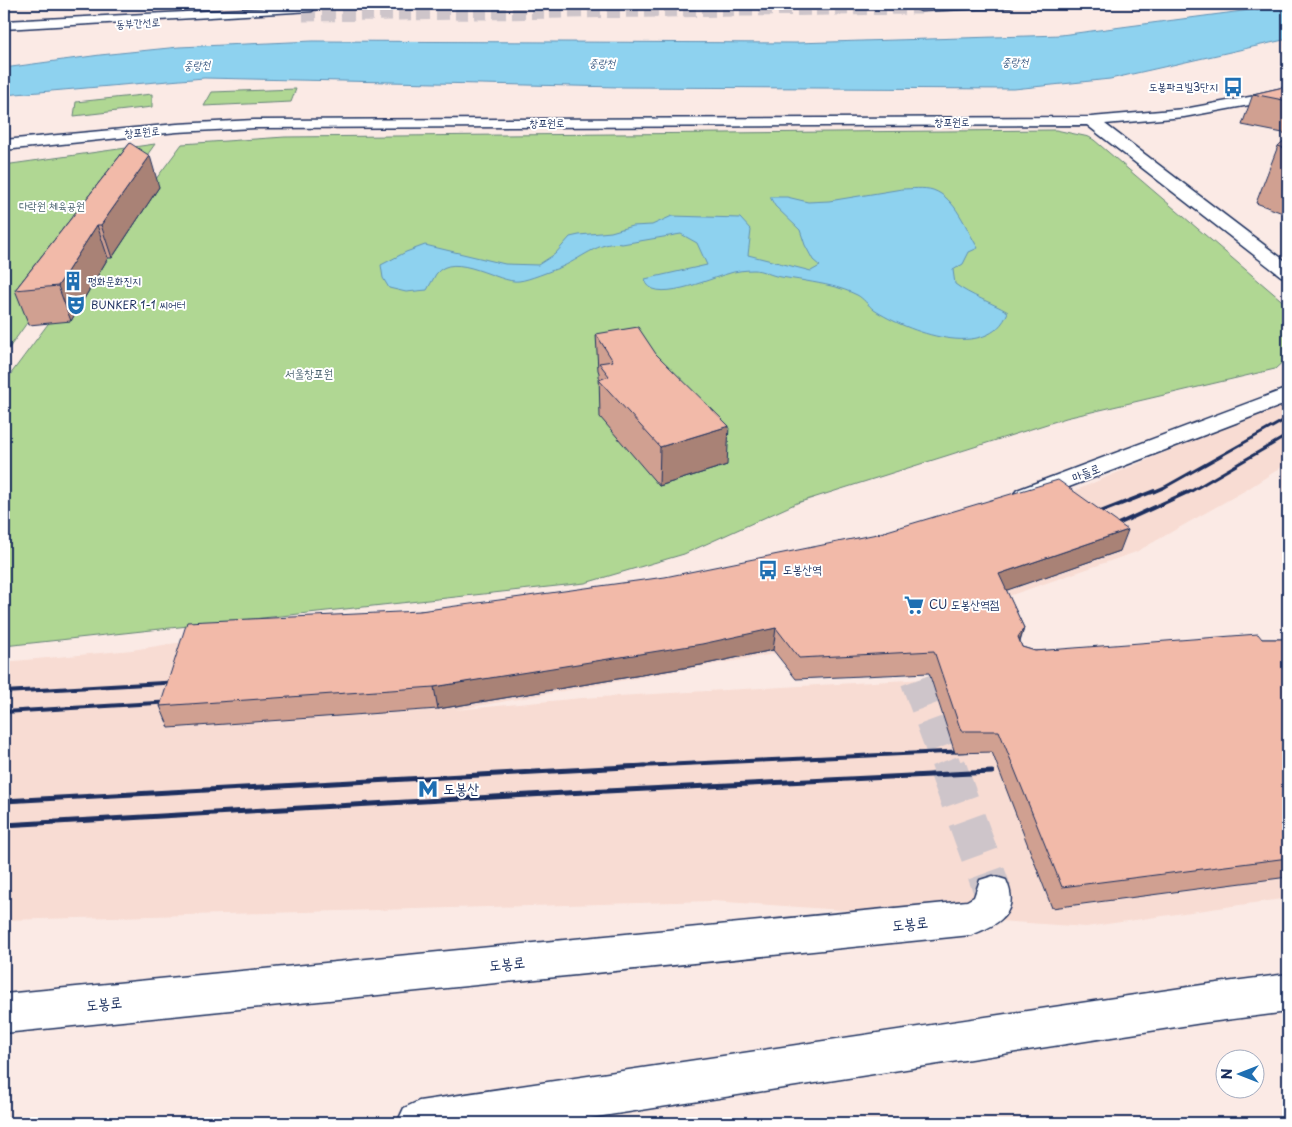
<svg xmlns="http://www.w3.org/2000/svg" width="1292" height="1127" viewBox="0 0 1292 1127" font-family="'Playpen Sans','Poor Story',sans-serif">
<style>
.built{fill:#f8dcd3}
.green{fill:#b0d793;stroke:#668378}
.water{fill:#8ed2ef;stroke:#6091b5}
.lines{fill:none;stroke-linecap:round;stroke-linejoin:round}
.minor-tunnel-far1{stroke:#cec5ca;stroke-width:29;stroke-dasharray:29 14;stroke-linecap:butt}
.minor-tunnel{stroke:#cec5ca;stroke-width:38;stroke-dasharray:38 19;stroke-linecap:butt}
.highway-tunnel{stroke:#cec5ca;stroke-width:13;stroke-dasharray:13 6;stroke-linecap:butt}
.minor-casing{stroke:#1b2f5e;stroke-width:3}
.major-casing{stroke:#1b2f5e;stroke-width:3}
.highway-casing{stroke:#1b2f5e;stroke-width:3}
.minor{fill:#fff;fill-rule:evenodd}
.major{fill:#fff;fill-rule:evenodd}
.highway{fill:#fff;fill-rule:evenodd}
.rail-far2{stroke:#1b2f5e;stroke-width:3}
.rail-far1{stroke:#1b2f5e;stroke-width:4}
.rail{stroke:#1b2f5e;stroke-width:5}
.wall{fill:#d0a091;stroke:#1b2f5e}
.shaded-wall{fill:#a98276;stroke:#1b2f5e}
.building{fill:#f2baa9;stroke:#1b2f5e}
.labels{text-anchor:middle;stroke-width:4;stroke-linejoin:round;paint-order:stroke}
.far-street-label{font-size:11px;fill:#1b2f5e;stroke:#fff}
.far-water-label{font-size:11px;font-style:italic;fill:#385882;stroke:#fff}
.far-poi-label{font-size:11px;fill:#1b2f5e;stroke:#fff;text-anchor:start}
.far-park-label{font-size:11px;fill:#48616e;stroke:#fff}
.park-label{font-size:12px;fill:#48616e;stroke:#fff}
.street-label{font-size:12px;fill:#1b2f5e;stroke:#fff}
.poi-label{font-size:12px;fill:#1b2f5e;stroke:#fff;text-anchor:start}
.near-poi-label{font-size:15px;fill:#1b2f5e;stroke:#fff;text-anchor:start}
.near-street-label{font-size:15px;fill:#1b2f5e;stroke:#fff}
</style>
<rect width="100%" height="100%" fill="#fbeae5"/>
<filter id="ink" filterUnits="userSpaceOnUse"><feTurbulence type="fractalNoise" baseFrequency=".02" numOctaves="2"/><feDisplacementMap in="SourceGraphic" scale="10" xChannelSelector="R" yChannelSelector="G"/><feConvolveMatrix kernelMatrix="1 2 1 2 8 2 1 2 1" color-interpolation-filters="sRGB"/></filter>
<g filter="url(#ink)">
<polygon class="built" points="1288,400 1288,463 1246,490 1136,552 1006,597 768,655 455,710 582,698 1288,659 1288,898 1086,927 712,901 4,920 4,662 132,650 176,643 479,624 1067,494"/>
<g class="green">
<polygon points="296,89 291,102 204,106 212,92"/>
<polygon points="152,94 152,107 74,116 76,102"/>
<polygon points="1056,130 1089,137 1094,140 1287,305 1288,357 1275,369 1066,418 797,503 684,554 585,583 4,646 4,383 182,144 285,137"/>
<polygon points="155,144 4,355 4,165"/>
</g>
<g class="water">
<polygon points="1288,5 1288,39 1110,79 1014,89 619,87 204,78 4,95 4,68 100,55 179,47 313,41 796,43 1061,35"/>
<path d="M902,189C911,189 924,187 933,190C956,198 966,229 978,248L969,252L963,264L953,270L955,284C971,296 991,302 1008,312C989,363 906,331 874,310C868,305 863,298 857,295C841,287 823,284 806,281C796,279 785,278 776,276C768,274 761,270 754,270C745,270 735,271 727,274C711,278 650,306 645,279L707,265L697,243L681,234L622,244C599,240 580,260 559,268C550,271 529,280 519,281C500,284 454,250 436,274C433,279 430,285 427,290L406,292L389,288L383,278L381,265L406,252L425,245L505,264L538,265L555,254L570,237L579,235L611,232L632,226L652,225L672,216L740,218L751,230L748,255L811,271L820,266L813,260L805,245L800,230L775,206L770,197H787L808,202L829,201Z"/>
</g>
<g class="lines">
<polyline class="minor-tunnel-far1" points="894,643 912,672 947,767"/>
<polyline class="minor-tunnel" points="947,766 993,892"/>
<polyline class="highway-tunnel" points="303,15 921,8"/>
<defs>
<g id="minor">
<polygon points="1288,90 1288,98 1184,117 1105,124 1288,263 1288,278 1281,276 1087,125 254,128 177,132 4,150 4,140 177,124 254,120 1091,117 1184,109"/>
<polygon points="1288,388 1288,403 1035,500 1026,503 1017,500 1013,495 1017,490"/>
<path d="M993,876L1006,880C1021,913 998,925 971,935L4,1033V994L967,901L974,897L980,880Z"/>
</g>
<polygon id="major" points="1288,974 1288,1012 1202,1023 558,1123 397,1123 404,1108 419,1101 1202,985"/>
<g id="highway">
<polygon points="939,4 1017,4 1011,7 921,11 915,8 921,5"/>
<polygon points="308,6 312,7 314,9 312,11 4,29 4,21"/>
</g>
</defs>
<use href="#minor" class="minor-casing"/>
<use href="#major" class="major-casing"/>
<use href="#highway" class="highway-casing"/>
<use href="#minor" class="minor"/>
<use href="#major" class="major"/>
<use href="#highway" class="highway"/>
<g class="rail-far2">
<polyline points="1151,493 1165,487 1288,418"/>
<polyline points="1188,493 1288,435"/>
</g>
<g class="rail-far1">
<polyline points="1090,516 1154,491"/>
<polyline points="1107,529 1190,491"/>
<polyline points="4,692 181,682"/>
<polyline points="4,712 173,702"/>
<polyline points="618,767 967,751"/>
</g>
<g class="rail">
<polyline points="4,801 645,766"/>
<polyline points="4,825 565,793 992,772"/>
</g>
</g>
<g class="wall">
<polygon points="1288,86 1288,134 1242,125 1253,94"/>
<polygon points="1288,137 1288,215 1256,203 1278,146"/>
<polygon points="130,143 159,187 112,258 108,258 71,321 29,325 15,290"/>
<polygon points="596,334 727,465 659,486 600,417 599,373 598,370"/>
<polygon points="1120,551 1006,590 1024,628 1020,642 1022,647 1035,651 1262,639 1288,639 1288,877 1052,908 992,752 955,753 929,673 796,679 773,650 701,665 438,709 169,728 160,706 420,611"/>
</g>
<g class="shaded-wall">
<polygon points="150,156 159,187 112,258 101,225"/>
<polygon points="97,225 108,258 71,321 58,286"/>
<polygon points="729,426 727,465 659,486 660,447"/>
<polygon points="1128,530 1120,551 993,595 999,574"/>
<polygon points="776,628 773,650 701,665 438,709 434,687"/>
<polygon points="1024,628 1017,650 1018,637"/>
</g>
<g class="building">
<polygon points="1288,86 1288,101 1253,94"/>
<polygon points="1288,137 1288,149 1278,146"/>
<polygon points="130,143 150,156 101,225 97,225 58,286 15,290"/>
<polygon points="638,327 656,354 729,426 660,447 599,380 609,376 599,363 613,361 596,334"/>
<polygon points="1058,480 1128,530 999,574 1024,628 1018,637 1022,647 1035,651 1258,634 1262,639 1288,639 1288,858 1062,887 999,731 961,731 934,651 799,658 776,628 702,644 434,687 160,706 187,622 420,611 665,577 877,534"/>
</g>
</g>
<defs>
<symbol id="bus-bare" viewBox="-9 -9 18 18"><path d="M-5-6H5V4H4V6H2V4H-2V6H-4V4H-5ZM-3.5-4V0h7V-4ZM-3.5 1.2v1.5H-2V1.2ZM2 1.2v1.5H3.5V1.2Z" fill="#1f6fb2" stroke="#fff" stroke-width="2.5" paint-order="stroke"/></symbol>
<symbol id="building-bare" viewBox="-9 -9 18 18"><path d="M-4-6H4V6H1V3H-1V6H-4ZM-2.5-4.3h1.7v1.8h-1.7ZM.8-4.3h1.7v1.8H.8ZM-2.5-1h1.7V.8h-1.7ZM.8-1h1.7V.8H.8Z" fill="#1f6fb2" stroke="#fff" stroke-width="2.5" paint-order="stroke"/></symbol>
<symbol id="theatre-bare" viewBox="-9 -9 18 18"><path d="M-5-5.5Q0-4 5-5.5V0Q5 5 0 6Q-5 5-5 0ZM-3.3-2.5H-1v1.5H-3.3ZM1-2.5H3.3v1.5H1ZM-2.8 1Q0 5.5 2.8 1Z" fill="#1f6fb2" stroke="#fff" stroke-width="2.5" paint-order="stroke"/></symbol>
<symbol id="supermarket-bare" viewBox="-9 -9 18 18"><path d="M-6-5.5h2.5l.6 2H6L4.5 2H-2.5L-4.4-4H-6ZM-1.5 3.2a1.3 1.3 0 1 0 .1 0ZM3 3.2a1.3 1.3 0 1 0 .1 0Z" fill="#1f6fb2" stroke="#fff" stroke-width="2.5" paint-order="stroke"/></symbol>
<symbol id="metro-bare" viewBox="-9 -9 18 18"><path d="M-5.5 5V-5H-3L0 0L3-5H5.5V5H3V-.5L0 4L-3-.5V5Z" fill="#1f6fb2" stroke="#fff" stroke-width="2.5" paint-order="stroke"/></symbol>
</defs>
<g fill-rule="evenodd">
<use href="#bus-bare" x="1219" y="73" width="28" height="28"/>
<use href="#building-bare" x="59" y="267" width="28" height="28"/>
<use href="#theatre-bare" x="62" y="291" width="28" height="28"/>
<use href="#bus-bare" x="754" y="556" width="28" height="28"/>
<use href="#supermarket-bare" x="900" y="591" width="28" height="28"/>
<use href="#metro-bare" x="414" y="775" width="28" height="28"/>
</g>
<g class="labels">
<g class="far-street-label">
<text transform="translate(138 23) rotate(-3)" y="4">동부간선로</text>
<text x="952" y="126">창포원로</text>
<text x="547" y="127">창포원로</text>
<text transform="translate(142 132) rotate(-5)" y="4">창포원로</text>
</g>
<g class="far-water-label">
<text x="1015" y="66">중랑천</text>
<text transform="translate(602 63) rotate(1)" y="4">중랑천</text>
<text transform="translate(197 65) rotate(-2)" y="4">중랑천</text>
</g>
<g class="far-poi-label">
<text x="1218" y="91" text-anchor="end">도봉파크빌3단지</text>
<text x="88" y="285">평화문화진지</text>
<text x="91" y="309">BUNKER 1-1 씨어터</text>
</g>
<g class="far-park-label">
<text x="52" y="210">다락원 체육공원</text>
</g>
<g class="park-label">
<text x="309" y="378">서울창포원</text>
</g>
<g class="street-label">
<text transform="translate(1086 473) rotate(-21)" y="4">마들로</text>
</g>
<g class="poi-label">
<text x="783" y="574">도봉산역</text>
<text x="929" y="609">CU 도봉산역점</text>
</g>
<g class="near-poi-label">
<text x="443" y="794">도봉산</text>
</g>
<g class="near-street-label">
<text transform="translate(910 924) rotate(-6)" y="5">도봉로</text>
<text transform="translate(507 964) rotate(-6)" y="5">도봉로</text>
<text transform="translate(104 1004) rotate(-6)" y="5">도봉로</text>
</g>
</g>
<rect width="1292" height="1127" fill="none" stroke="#fff" stroke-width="20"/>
<rect x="10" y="10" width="1272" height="1107" fill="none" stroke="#1b2f5e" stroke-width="2" filter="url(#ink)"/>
<g transform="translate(1240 1074) rotate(270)"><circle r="24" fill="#ffffff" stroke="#a4acbf"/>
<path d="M0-4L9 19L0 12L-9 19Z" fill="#1f6fb2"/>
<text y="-8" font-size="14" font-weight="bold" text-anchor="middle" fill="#1b2f5e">N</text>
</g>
</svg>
